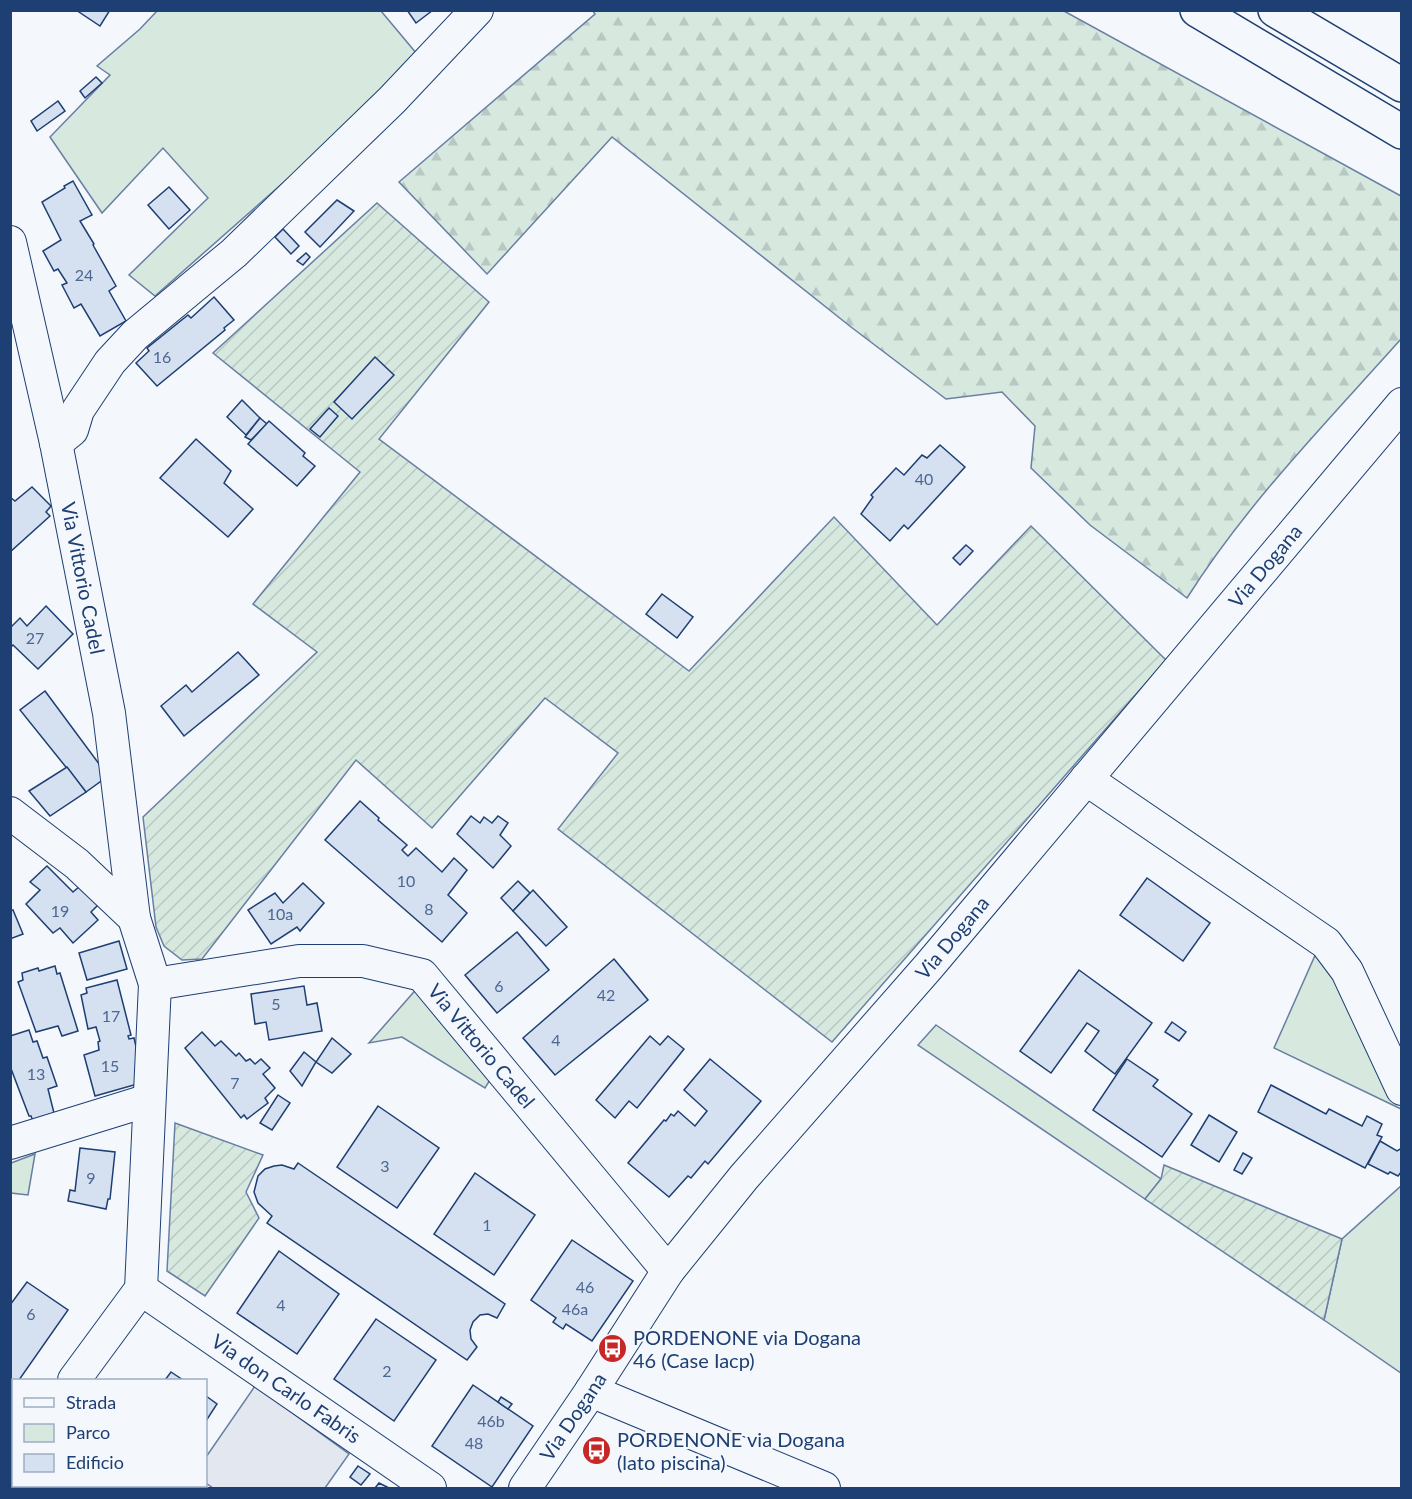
<svg xmlns="http://www.w3.org/2000/svg" width="1412" height="1499" viewBox="0 0 1412 1499" font-family="Lato,sans-serif">
<style>
.green{fill:#d7e8df;stroke:#687fa3;stroke-width:1.5}
.forest{fill:url(#forest-firs);stroke:#687fa3;stroke-width:1.5}
.garden{fill:url(#garden-furrows);stroke:#687fa3;stroke-width:1.5}
.parking{fill:#e3e8f0;stroke:#687fa3;stroke-width:1.5}
.building{fill:#d5e0f0;stroke:#1d3f73;stroke-width:1.5}
.lines{fill:none;stroke-linecap:round;stroke-linejoin:round}
.minor-casing{stroke:#1d3f73;stroke-width:34}
.highway-casing{stroke:#1d3f73;stroke-width:36}
.minor{stroke:#f4f7fb;stroke-width:32}
.highway{stroke:#f4f7fb;stroke-width:33}
.labels{text-anchor:middle;stroke-width:4.5;stroke-linejoin:round;paint-order:stroke}
.number-label{font-size:16px;fill:#4b6792}
.street-label{font-size:20px;fill:#1d3f73;stroke:#f4f7fb}
.poi-label{font-size:20px;fill:#1d3f73;stroke:#f4f7fb;text-anchor:start}
</style>
<defs>
<pattern id="forest-firs" width="22" height="20" patternUnits="userSpaceOnUse" patternTransform="scale(1.5)"><rect width="22" height="20" fill="#d7e8df"/><path d="M5 1l3.5 6h-7zM16 11l3.5 6h-7z" fill="#b8c8c3"/></pattern>
<pattern id="garden-furrows" width="10" height="10" patternUnits="userSpaceOnUse" patternTransform="scale(1.5)"><rect width="10" height="10" fill="#d7e8df"/><path d="M-1 1l2-2M0 10L10 0M9 11l2-2" fill="none" stroke="#b8c8c3"/></pattern>
</defs>
<rect width="100%" height="100%" fill="#f4f7fb"/>
<g class="green">
<polygon points="157,11 381,11 422,60 155,296 129,275 208,198 163,148 102,213 50,137 110,75 97,66 140,29"/>
<polygon points="1317,951 1335,964 1401,1099 1401,1109 1274,1048"/>
<polygon points="420,985 493,1075 485,1088 402,1037 369,1043"/>
<polygon points="936,1025 1161,1179 1145,1199 918,1045"/>
<polygon points="35,1154 28,1195 11,1193 11,1163"/>
<polygon points="1401,1186 1401,1373 1324,1320 1342,1239"/>
</g>
<path class="forest" d="M593,11H1064L1401,196V339C1327,422 1247,503 1187,598L1090,525L1031,468L1035,426L1002,392L946,399L851,327L612,137L487,274L399,182L595,14Z"/>
<g class="garden">
<polygon points="377,203 489,302 379,439 689,671 834,517 937,625 1031,526 1166,660 832,1042 558,829 618,753 545,698 432,828 356,760 202,959 182,960 164,946 156,927 143,817 317,652 253,604 360,472 213,353"/>
<polygon points="175,1123 263,1155 246,1192 259,1218 205,1296 167,1271"/>
<polygon points="1164,1165 1342,1239 1324,1320 1145,1199 1161,1179"/>
</g>
<polygon class="parking" points="255,1386 349,1454 325,1488 213,1488 206,1483 206,1457"/>
<g class="building">
<polygon points="76,10 110,10 100,26"/>
<polygon points="407,10 433,10 416,23"/>
<polygon points="96,77 102,83 85,98 80,91"/>
<polygon points="58,101 65,111 37,131 31,121"/>
<polygon points="73,181 92,215 80,221 94,244 93,245 116,286 109,291 126,321 100,336 81,304 74,308 62,285 67,283 58,269 54,271 43,251 61,240 42,202 65,188 64,186"/>
<polygon points="169,187 190,210 169,229 148,205"/>
<polygon points="337,200 354,211 320,247 305,232"/>
<polygon points="283,229 299,246 291,254 275,237"/>
<polygon points="306,253 310,257 303,265 297,261"/>
<polygon points="214,297 234,320 224,328 225,330 157,386 136,363 149,351 147,348 188,315 191,318"/>
<polygon points="375,357 394,375 352,419 334,402"/>
<polygon points="242,400 260,418 246,435 227,417"/>
<polygon points="329,408 338,416 320,437 310,429"/>
<polygon points="260,418 267,424 251,440 245,437"/>
<polygon points="269,421 305,453 303,456 315,466 297,486 248,444"/>
<polygon points="196,439 231,471 224,483 253,509 228,537 160,478"/>
<polygon points="940,445 965,467 908,529 904,525 890,541 861,514 873,497 871,495 896,468 904,475 922,455 927,458"/>
<polygon points="32,487 51,506 46,512 50,516 10,552 10,497 15,501"/>
<polygon points="966,545 973,551 960,565 953,558"/>
<polygon points="662,594 693,617 677,638 646,614"/>
<polygon points="46,606 73,634 38,669 13,645 10,648 10,628 20,618 27,626"/>
<polygon points="238,652 259,675 184,736 161,706 186,685 192,692"/>
<polygon points="45,691 108,776 86,792 20,710"/>
<polygon points="67,767 86,792 50,816 29,791"/>
<polygon points="360,801 379,818 378,820 407,845 402,850 408,856 416,848 442,872 454,858 467,870 448,895 467,913 442,942 325,840"/>
<polygon points="471,816 480,823 484,817 492,823 498,816 508,823 500,835 511,846 493,868 457,834"/>
<polygon points="47,866 73,892 80,886 98,905 91,912 98,920 73,943 60,928 53,933 26,904 40,890 30,882"/>
<polygon points="1147,878 1210,923 1183,961 1120,915"/>
<polygon points="518,881 530,893 513,911 501,898"/>
<polygon points="303,883 324,903 300,931 297,927 271,944 248,910 275,893 283,903"/>
<polygon points="533,890 567,927 546,946 513,911"/>
<polygon points="13,910 23,934 10,939 10,911"/>
<polygon points="517,932 549,970 497,1013 465,975"/>
<polygon points="119,941 127,969 87,980 79,953"/>
<polygon points="614,959 648,1000 555,1075 523,1038"/>
<polygon points="55,966 57,974 60,973 78,1031 62,1036 58,1026 36,1032 18,982 23,980 22,973 38,968 39,971"/>
<polygon points="1079,970 1152,1023 1115,1074 1085,1051 1099,1031 1087,1023 1051,1073 1020,1051"/>
<polygon points="117,980 131,1035 128,1036 129,1039 134,1038 140,1063 141,1083 95,1096 84,1055 99,1050 98,1042 100,1041 96,1027 88,1029 81,995 87,993 86,988"/>
<polygon points="304,986 307,1005 317,1003 322,1031 269,1040 266,1022 255,1024 251,994"/>
<polygon points="1172,1022 1186,1032 1179,1041 1165,1032"/>
<polygon points="29,1030 33,1042 37,1041 43,1058 47,1057 57,1086 48,1089 54,1113 33,1121 31,1116 29,1116 10,1066 10,1036"/>
<polygon points="202,1032 215,1046 221,1041 236,1056 239,1053 246,1061 250,1059 255,1064 261,1059 270,1068 263,1074 275,1088 265,1098 268,1103 247,1119 244,1115 241,1118 185,1048"/>
<polygon points="650,1036 660,1045 668,1036 684,1049 637,1108 629,1101 615,1118 596,1100"/>
<polygon points="332,1038 351,1054 332,1073 316,1062"/>
<polygon points="304,1052 316,1062 302,1086 290,1071"/>
<polygon points="710,1059 761,1101 708,1164 705,1161 691,1178 688,1176 669,1197 628,1163 664,1120 666,1121 671,1114 674,1116 678,1111 695,1126 707,1111 684,1090"/>
<polygon points="1127,1059 1158,1080 1153,1086 1192,1114 1162,1157 1093,1110"/>
<polygon points="1271,1085 1326,1114 1329,1109 1362,1126 1367,1116 1382,1124 1377,1135 1382,1137 1365,1168 1258,1112"/>
<polygon points="278,1095 290,1103 272,1130 260,1123"/>
<polygon points="378,1106 439,1148 397,1208 337,1167"/>
<polygon points="1209,1115 1237,1132 1219,1162 1191,1145"/>
<polygon points="1380,1141 1397,1151 1402,1148 1402,1171 1398,1176 1390,1172 1388,1174 1368,1164"/>
<polygon points="80,1148 115,1152 110,1199 108,1199 106,1209 68,1201 70,1190 75,1191"/>
<polygon points="1243,1153 1252,1158 1242,1174 1234,1170"/>
<polygon points="298,1163 505,1304 497,1318 488,1314 480,1315 473,1322 470,1330 471,1339 477,1347 467,1360 267,1223 272,1216 258,1203 254,1192 258,1176 265,1169 274,1166 282,1165 294,1169"/>
<polygon points="475,1173 535,1215 494,1275 434,1234"/>
<polygon points="572,1240 633,1281 592,1341 566,1324 563,1329 553,1322 556,1318 531,1300"/>
<polygon points="279,1251 339,1294 297,1354 237,1313"/>
<polygon points="27,1282 68,1310 19,1380 14,1380 14,1388 10,1392 10,1305"/>
<polygon points="376,1319 436,1360 394,1421 334,1379"/>
<polygon points="171,1372 183,1380 165,1380"/>
<polygon points="473,1385 533,1426 492,1487 432,1446"/>
<polygon points="206,1396 217,1404 206,1421"/>
<polygon points="501,1397 512,1404 508,1409 498,1402"/>
<polygon points="358,1466 370,1474 361,1485 350,1477"/>
<polygon points="379,1483 389,1488 375,1488"/>
</g>
<g class="lines">
<defs>
<g id="minor">
<path id="s1" d="M10,242L56,443L109,713L134,918L155,984L141,1289L74,1380"/>
<polyline points="56,443 72,430 78,410 110,362 135,335 234,253 392,100 477,10"/>
<polyline points="1086,779 1326,943 1347,971 1402,1089"/>
<polyline points="10,813 77,864 134,918"/>
<path id="s2" d="M155,984L299,961H363L422,975L668,1271"/>
<polyline points="10,1143 149,1100"/>
<path id="s3" d="M141,1289L430,1488"/>
<polyline points="591,1391 824,1488"/>
<polyline points="10,1468 14,1463"/>
<path id="s4" d="M525,1488L591,1391L668,1271L744,1177L929,966L1402,404"/>
</g>
<g id="highway">
<polyline points="1197,10 1402,132"/>
<polyline points="1275,10 1402,85"/>
</g>
</defs>
<use href="#minor" class="minor-casing"/>
<use href="#highway" class="highway-casing"/>
<use href="#minor" class="minor"/>
<use href="#highway" class="highway"/>
</g>
<defs>
<symbol id="bus-disc" viewBox="-11 -11 22 22"><circle r="9.5" fill="#c62828" stroke="#f4f7fb"/><path d="M-5-6H5V4H4V6H2V4H-2V6H-4V4H-5ZM-3.5-4V0h7V-4ZM-3.5 1.2v1.5H-2V1.2ZM2 1.2v1.5H3.5V1.2Z" fill="#fff"/></symbol>
</defs>
<g fill-rule="evenodd">
<use href="#bus-disc" x="596" y="1332" width="33" height="33"/>
<use href="#bus-disc" x="580" y="1434" width="33" height="33"/>
</g>
<g class="labels">
<g class="number-label">
<text x="84" y="281">24</text>
<text x="162" y="363">16</text>
<text x="924" y="485">40</text>
<text x="35" y="644">27</text>
<text x="406" y="887">10</text>
<text x="429" y="915">8</text>
<text x="60" y="917">19</text>
<text x="280" y="920">10a</text>
<text x="499" y="992">6</text>
<text x="606" y="1001">42</text>
<text x="276" y="1010">5</text>
<text x="111" y="1022">17</text>
<text x="556" y="1046">4</text>
<text x="110" y="1072">15</text>
<text x="36" y="1080">13</text>
<text x="235" y="1089">7</text>
<text x="385" y="1172">3</text>
<text x="91" y="1184">9</text>
<text x="487" y="1231">1</text>
<text x="585" y="1293">46</text>
<text x="281" y="1311">4</text>
<text x="575" y="1315">46a</text>
<text x="31" y="1320">6</text>
<text x="387" y="1377">2</text>
<text x="491" y="1427">46b</text>
<text x="474" y="1449">48</text>
</g>
<g class="street-label">
<text dy="7" stroke="none"><textPath href="#s4" startOffset="1184">Via Dogana</textPath></text>
<text dy="7" stroke="none"><textPath href="#s1" startOffset="344">Via Vittorio Cadel</textPath></text>
<text dy="7" stroke="none"><textPath href="#s4" startOffset="698">Via Dogana</textPath></text>
<text dy="7" stroke="none"><textPath href="#s2" startOffset="363">Via Vittorio Cadel</textPath></text>
<text dy="7" stroke="none"><textPath href="#s3" startOffset="176">Via don Carlo Fabris</textPath></text>
<text dy="7" stroke="none"><textPath href="#s4" startOffset="86">Via Dogana</textPath></text>
</g>
<g class="poi-label">
<text x="633" y="1345">PORDENONE via Dogana<tspan x="633" dy="23">46 (Case Iacp)</tspan></text>
<text x="617" y="1447">PORDENONE via Dogana<tspan x="617" dy="23">(lato piscina)</tspan></text>
</g>
</g>
<rect width="1412" height="1499" fill="none" stroke="#1d3f73" stroke-width="24"/>
<rect x="12" y="1379" width="195" height="108" fill="#f4f7fb" stroke="#9eadc5" stroke-width="1.5"/>
<rect x="24" y="1398" width="30" height="9" fill="#f4f7fb" stroke="#9eadc5" stroke-width="1.5"/>
<text x="66" y="1409" font-size="18" fill="#1d3f73">Strada</text>
<rect x="24" y="1424" width="30" height="18" fill="#d7e8df" stroke="#9eadc5" stroke-width="1.5"/>
<text x="66" y="1439" font-size="18" fill="#1d3f73">Parco</text>
<rect x="24" y="1454" width="30" height="18" fill="#d5e0f0" stroke="#9eadc5" stroke-width="1.5"/>
<text x="66" y="1469" font-size="18" fill="#1d3f73">Edificio</text>
</svg>
